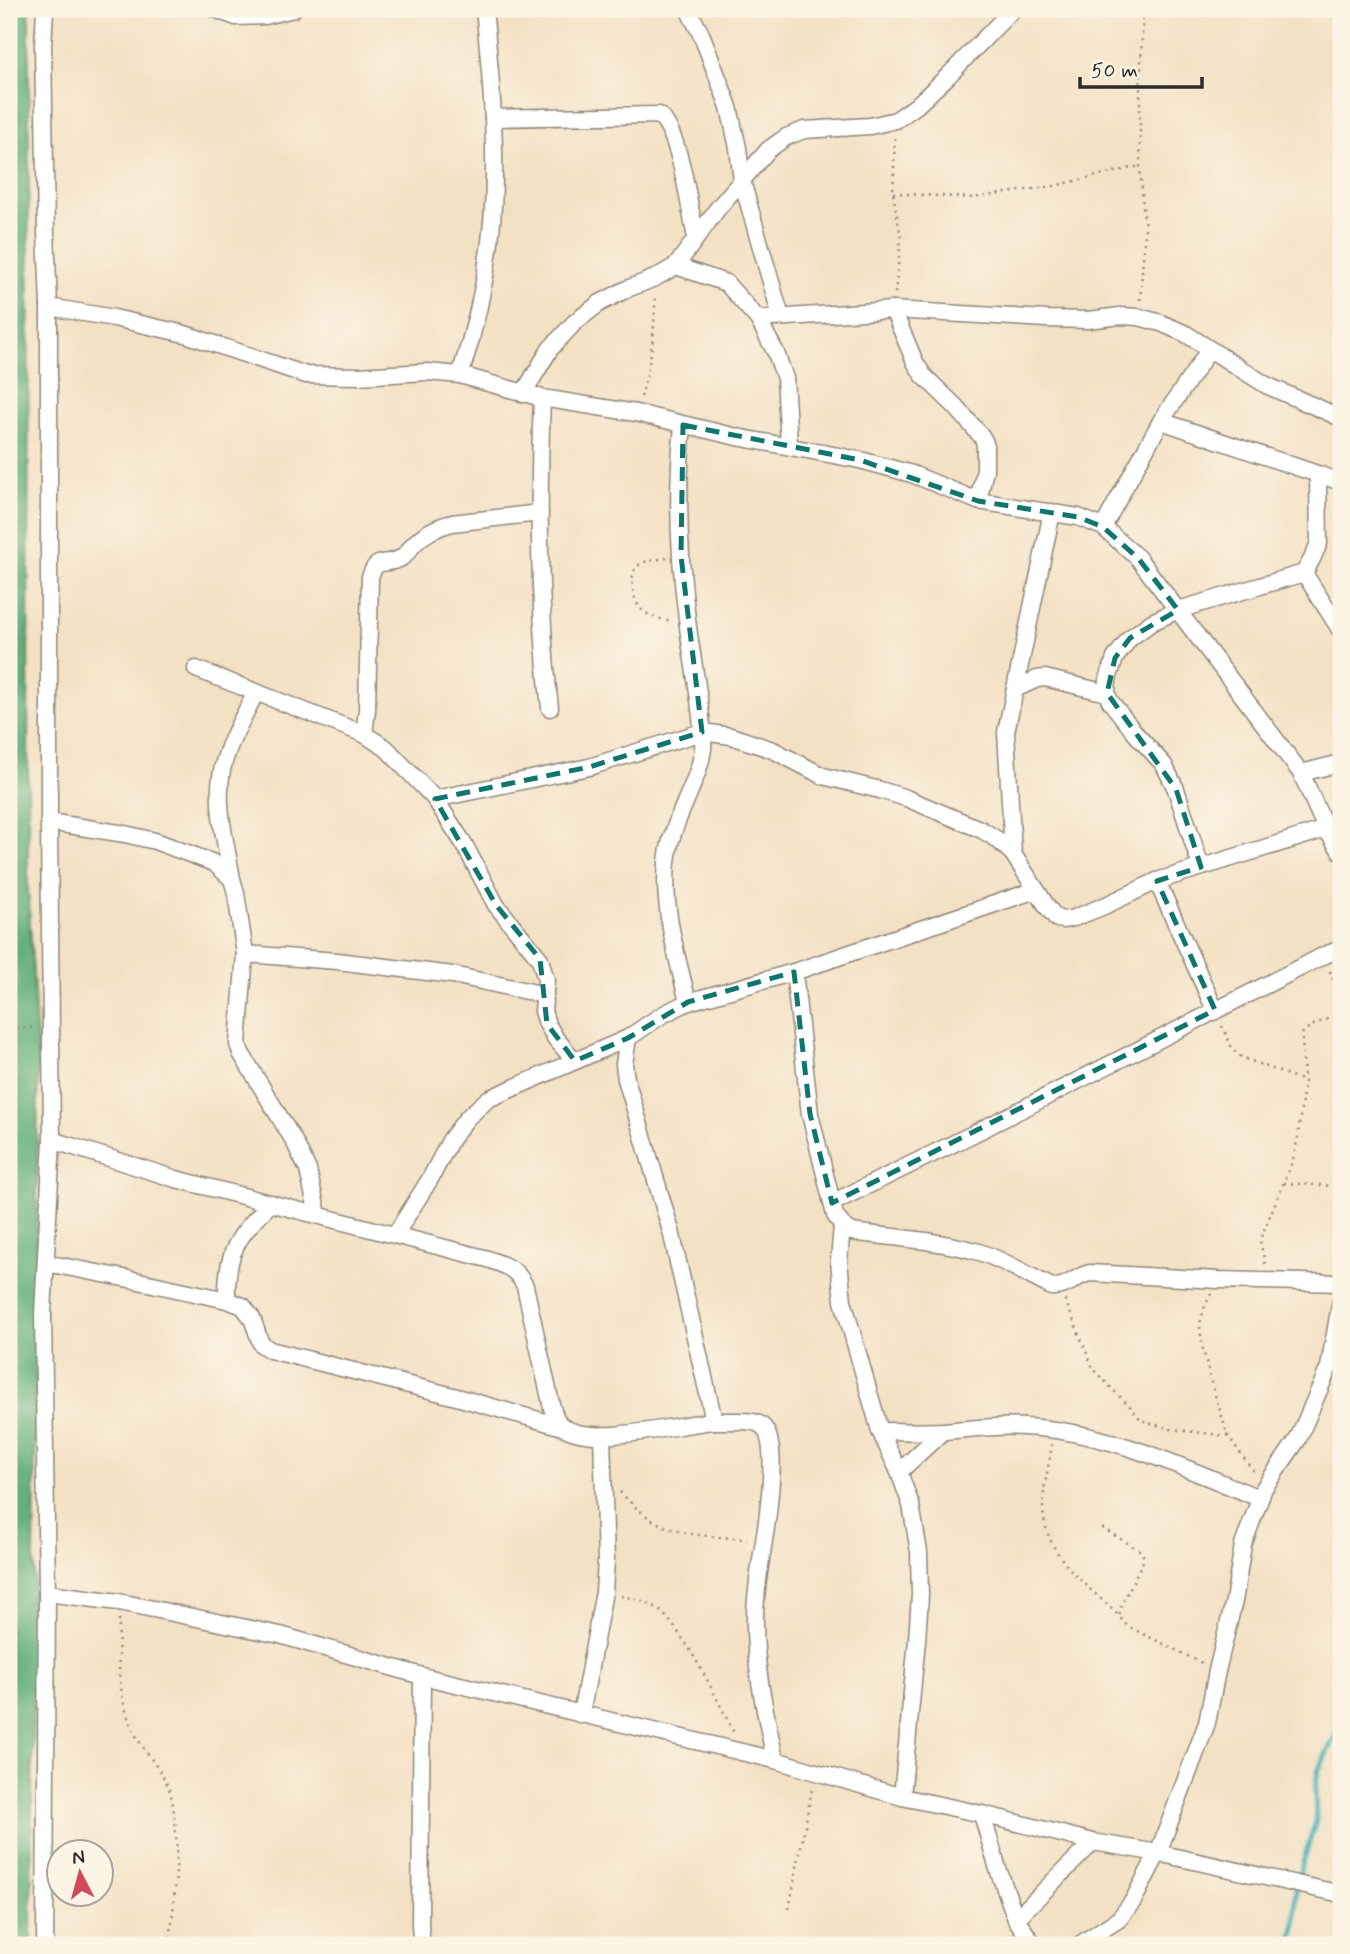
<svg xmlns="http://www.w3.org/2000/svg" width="1350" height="1954" viewBox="0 0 1350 1954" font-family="Mynerve,sans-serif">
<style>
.forest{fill:#64b07a;stroke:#486e52;stroke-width:2}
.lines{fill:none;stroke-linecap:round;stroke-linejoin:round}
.stream{stroke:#3daeb6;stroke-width:5}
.minor-casing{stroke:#8f8678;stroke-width:19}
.path{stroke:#8f8678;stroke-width:2.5;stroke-dasharray:2 5;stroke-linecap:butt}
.minor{stroke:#fff;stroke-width:16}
.marked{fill:none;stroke:#0f766e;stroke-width:5;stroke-dasharray:14 9;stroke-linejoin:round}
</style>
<rect width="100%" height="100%" fill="#fcf5e5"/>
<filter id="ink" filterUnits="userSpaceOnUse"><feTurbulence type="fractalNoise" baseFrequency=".0143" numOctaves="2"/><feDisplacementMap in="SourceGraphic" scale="14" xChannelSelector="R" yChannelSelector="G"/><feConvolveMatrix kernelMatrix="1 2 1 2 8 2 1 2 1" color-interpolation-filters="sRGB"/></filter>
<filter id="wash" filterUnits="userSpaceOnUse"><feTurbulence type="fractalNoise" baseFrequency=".00686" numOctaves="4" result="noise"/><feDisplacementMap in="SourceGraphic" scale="28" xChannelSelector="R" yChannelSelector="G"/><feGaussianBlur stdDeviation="1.57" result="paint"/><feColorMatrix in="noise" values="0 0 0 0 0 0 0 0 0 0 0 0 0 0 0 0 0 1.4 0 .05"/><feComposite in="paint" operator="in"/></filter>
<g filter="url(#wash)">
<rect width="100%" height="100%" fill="#f3e1c4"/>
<polygon class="forest" points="9,9 29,9 28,888 38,1062 31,1945 9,1945"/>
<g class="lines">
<polyline class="stream" points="1291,1945 1295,1926 1296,1884 1316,1821 1315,1790 1318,1771 1341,1724"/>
</g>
</g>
<g filter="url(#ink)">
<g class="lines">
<defs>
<g id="minor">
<polyline points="45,9 43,46 46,231 49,307 49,822 52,1140 43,1314 47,1593 45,1945"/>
<polyline points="215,9 236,17 265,16 293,9"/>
<polyline points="688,9 702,36 729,107 738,148 742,181 781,317"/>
<path d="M493,118L659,115C681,134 689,208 696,238"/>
<polyline points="676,266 726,283 758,319 776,353 785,378 789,445"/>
<polyline points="49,307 114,318 185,334 306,375 358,376 427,372 460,375 542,398 636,413 737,437 860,460 912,474 978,501 1078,517 1103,527 1138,558 1301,773 1326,829 1341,852"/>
<polyline points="893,310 915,362 923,375 956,407 982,437 985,443 985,470 978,501"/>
<polyline points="758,319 893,310 1046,319 1088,320 1120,316 1139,317 1161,323 1186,334 1266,385 1341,418"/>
<path d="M460,375C481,311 494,243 494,175C495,119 490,64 484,9"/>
<polyline points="523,394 550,349 575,322 600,303 627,289 655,278 676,266 718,208 768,150 786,137 804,130 870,126 896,120 916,106 948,76 1013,9"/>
<path d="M542,398C538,501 538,606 550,708"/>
<polyline points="1161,421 1341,482"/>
<path d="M683,425C676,492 679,560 688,627C692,657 698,687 701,717C702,727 704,738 703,749C699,780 677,813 670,844C658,896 676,952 688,1002"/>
<polyline points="1103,527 1161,421 1209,350"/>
<polyline points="1304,573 1341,631"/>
<polyline points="196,669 364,734 386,748 435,799 464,844 496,905 540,959 546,980 543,1011 547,1024 556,1039 575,1061"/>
<polyline points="1015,689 1037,679 1045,678 1107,693"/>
<path d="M364,734L367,710L370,577C377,555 386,567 401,558C406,555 409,550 413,545C424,533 436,527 452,523L540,513"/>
<polyline points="1301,773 1341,763"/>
<polyline points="435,799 589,767 702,732 731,736 773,750 823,776 880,790 906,798 982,830 998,840 1013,854 1048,908 1057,919 1063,920 1074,918 1104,906 1157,881 1326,829"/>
<polyline points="49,822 125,834 155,841 214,863 232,879 236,893 245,954 238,1044 241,1053 294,1141 308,1170 318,1215"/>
<polyline points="1013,854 1006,732 1052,512"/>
<polyline points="1201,867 1176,789 1164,765 1135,733 1110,701 1107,693 1108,679 1115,658 1130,638 1152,622 1178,610 1304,573 1312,559 1319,543 1318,475"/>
<path d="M232,879C226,842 214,803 223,766C229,741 244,716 256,692"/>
<polyline points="1157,881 1215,1010"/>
<polyline points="245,954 337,961 453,975 545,995"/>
<path d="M794,972L810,1114L835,1215L842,1225L852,1232C894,1238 938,1240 979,1252C1005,1260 1028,1276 1052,1287C1068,1288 1075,1276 1090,1273L1218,1280L1341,1283"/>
<polyline points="628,1038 624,1064 626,1079 671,1231 714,1421"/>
<path d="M52,1140L176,1179L488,1259C506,1266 516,1268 525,1286L552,1408C554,1414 556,1422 562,1426C591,1448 678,1424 714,1421C721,1421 728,1421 735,1421C743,1421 754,1420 761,1425C778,1437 770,1493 768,1513C764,1548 755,1583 755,1618C754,1666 766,1714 775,1760"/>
<polyline points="832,1203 973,1134 1325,955 1341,949"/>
<polyline points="842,1225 839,1261 843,1301 880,1431 899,1472 911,1505 919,1552 920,1595 917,1640 902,1797"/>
<polyline points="395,1235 430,1179 451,1139 467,1118 488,1099 628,1038 662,1015 688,1002 794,972 1036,890"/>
<polyline points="46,1263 134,1280 227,1300 243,1306 252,1318 261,1344 270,1350 453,1396 563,1427"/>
<path d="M227,1300C226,1250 237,1237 271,1203"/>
<path d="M880,1431C901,1431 923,1432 944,1431C971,1429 998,1425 1025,1427C1107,1431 1184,1468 1259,1498"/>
<polyline points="899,1472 943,1431"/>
<polyline points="47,1593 119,1602 280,1635 422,1676 775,1760 902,1797 982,1814 1093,1842 1158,1853 1341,1894"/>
<polyline points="422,1676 420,1924 421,1938 425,1945"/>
<polyline points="581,1715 604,1592 606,1561 602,1436"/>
<polyline points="982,1814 998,1869 1016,1919 1034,1945"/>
<polyline points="1016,1919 1093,1842"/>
<polyline points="1079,1945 1119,1919 1133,1901 1158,1853 1207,1723 1217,1671 1234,1601 1243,1545 1264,1488 1298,1439 1329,1367 1341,1300"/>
</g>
</defs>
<use href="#minor" class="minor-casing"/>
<g class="path">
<polyline points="893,193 972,198 1054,186 1140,166"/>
<polyline points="895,293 901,238 893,193 895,137"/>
<polyline points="1140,300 1145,231 1140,166 1140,92 1143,9"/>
<path d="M641,397C651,362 655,333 655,296"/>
<path d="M667,558C645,561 629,561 633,589C634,596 636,604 641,609C649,617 662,619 672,622"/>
<polyline points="1330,971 1341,1003"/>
<polyline points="1222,1026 1233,1050 1241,1057 1304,1081"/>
<polyline points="9,1029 35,1027"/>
<polyline points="1284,1183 1334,1186 1341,1190"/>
<path d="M1265,1264L1260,1240L1293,1160L1298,1137L1304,1081L1302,1034C1311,1022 1330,1021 1341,1012"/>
<polyline points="1211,1294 1205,1306 1200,1324 1202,1345 1211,1382 1228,1436 1255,1473"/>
<polyline points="1065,1300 1093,1368 1114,1391 1129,1405 1141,1420 1170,1429 1228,1436"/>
<path d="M1052,1444C1049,1468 1040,1496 1044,1519C1052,1563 1089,1586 1118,1615"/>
<path d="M620,1492C628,1500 636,1508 645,1515C674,1537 712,1536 747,1539"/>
<polyline points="1102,1528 1141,1551 1143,1555 1143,1561 1121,1606 1119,1616 1127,1626 1202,1663"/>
<path d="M621,1596C631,1598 643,1600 652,1605C680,1620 719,1703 734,1733"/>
<path d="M119,1619C118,1657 117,1695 133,1730C144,1754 167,1773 172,1800C181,1848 174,1897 170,1945"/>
<polyline points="789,1909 812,1789"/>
</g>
<use href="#minor" class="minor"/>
</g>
</g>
<path class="marked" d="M683,425L860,460L978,501L1078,517L1103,527L1138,558L1178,610L1130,638L1115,658L1107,693L1176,789L1201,867L1157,881L1215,1010L832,1203L810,1114L794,972L688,1002L628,1038L575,1061L547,1024L540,959L496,905L435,799L589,767L702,732L681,556Z"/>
<rect width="1350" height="1954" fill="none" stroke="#fcf5e5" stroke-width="35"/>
<g transform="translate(80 1873) rotate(354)"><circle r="33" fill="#fcf5e5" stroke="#a8a49b" stroke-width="2"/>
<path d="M0-5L12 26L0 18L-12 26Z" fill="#d1495b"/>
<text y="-10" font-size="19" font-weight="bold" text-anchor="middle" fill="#2b2b2b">N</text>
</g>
<path d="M1080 77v10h122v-10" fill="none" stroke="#2b2b2b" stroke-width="3.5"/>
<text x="1091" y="77" font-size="21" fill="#2b2b2b" stroke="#fcf5e5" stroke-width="5" paint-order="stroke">50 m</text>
</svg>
